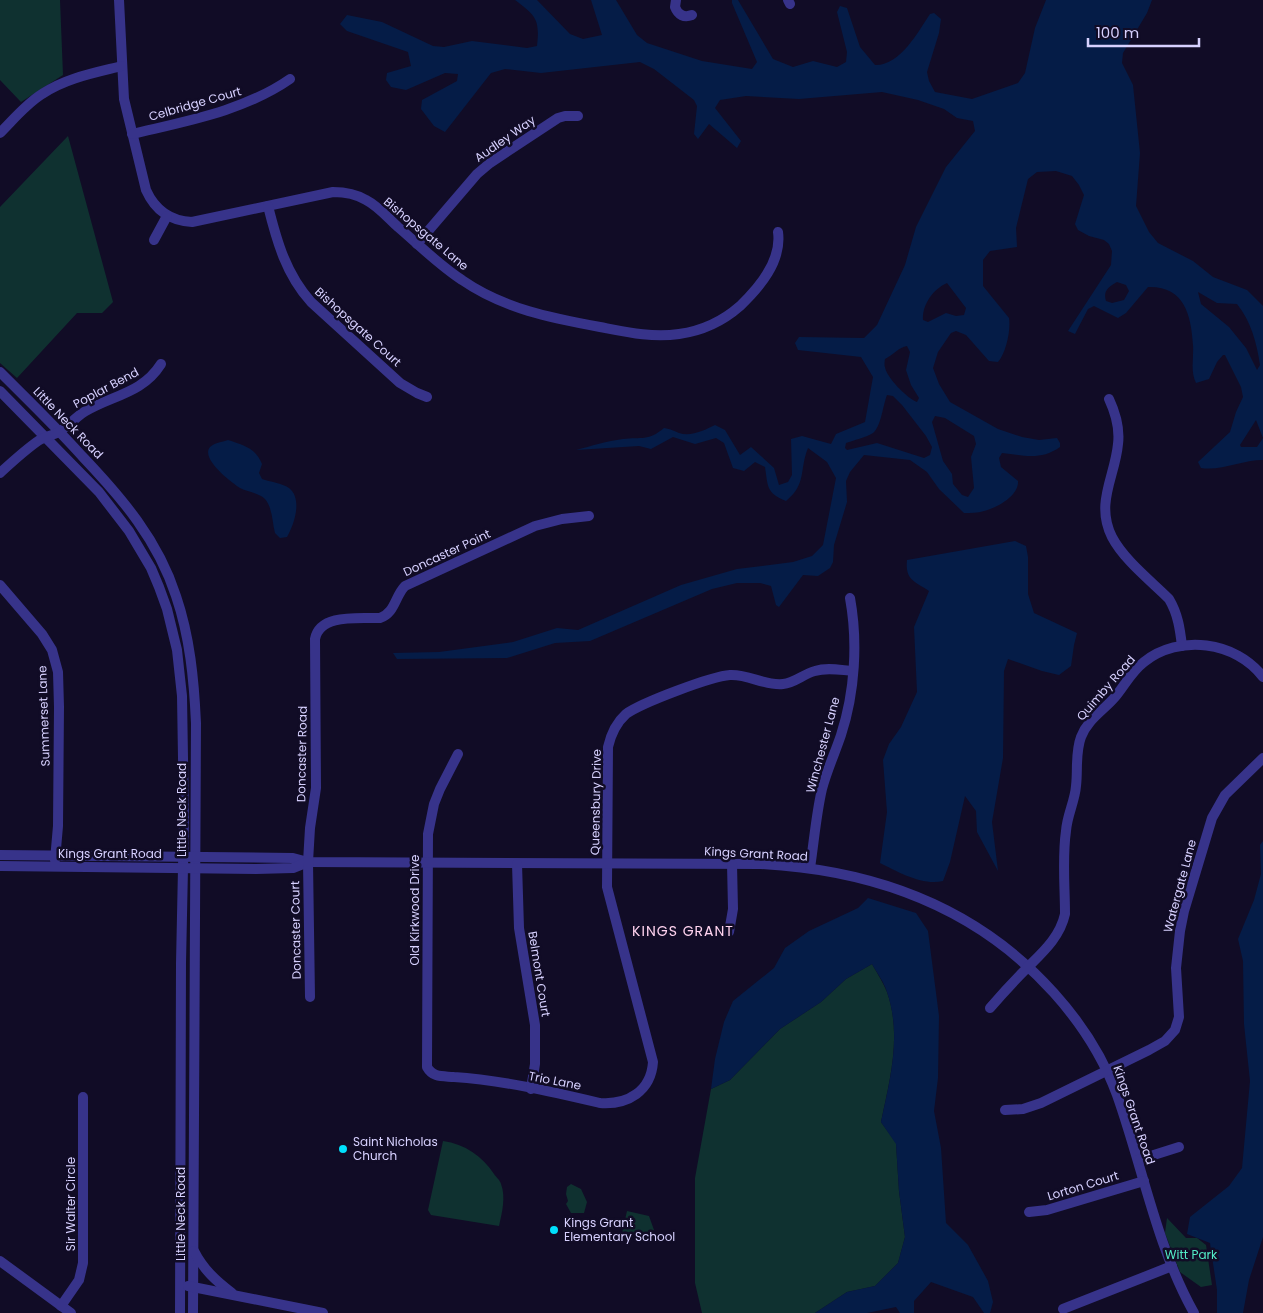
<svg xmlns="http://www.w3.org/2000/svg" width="1263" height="1313" viewBox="0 0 1263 1313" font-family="Poppins,sans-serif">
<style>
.green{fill:#0f3130}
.water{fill:#051c47;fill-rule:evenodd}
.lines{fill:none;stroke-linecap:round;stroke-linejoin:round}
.minor{stroke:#37338a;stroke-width:10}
.poi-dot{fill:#00e0fc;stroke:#110c26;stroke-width:2}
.labels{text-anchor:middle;stroke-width:5;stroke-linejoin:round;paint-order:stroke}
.street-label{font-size:12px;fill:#d7d1ff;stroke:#110c26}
.poi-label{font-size:12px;fill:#d7d1ff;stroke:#110c26;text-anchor:start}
.park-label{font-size:12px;fill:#52ebc6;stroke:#110c26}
.neighbourhood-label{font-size:14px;letter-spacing:1px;fill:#ffd3ef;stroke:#110c26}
</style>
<rect width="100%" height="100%" fill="#110c26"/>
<g class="green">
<polygon points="0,0 60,0 63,75 21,102 0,80"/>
<polygon points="68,136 113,302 102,313 77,313 17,378 0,363 0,207"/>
<path d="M872,964C877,973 883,982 887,992C902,1035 890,1079 881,1122L896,1143L899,1191L905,1237L898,1263L875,1286L847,1292L815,1313H702L695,1283V1178L711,1089L730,1080L780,1029L821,1002L846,979Z"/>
<path d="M443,1141C465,1144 482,1156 494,1174C496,1177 500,1180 501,1184C506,1197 502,1213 499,1226L431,1215L428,1210Z"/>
<polygon points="571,1184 581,1189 587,1202 584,1213 571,1213 566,1204 568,1201 566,1194 567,1187"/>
<polygon points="627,1211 649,1216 654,1230 644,1235 627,1232 627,1234 622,1233"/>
<polygon points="1167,1218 1186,1238 1197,1238 1206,1245 1212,1285 1201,1287 1180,1272 1165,1233"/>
</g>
<g class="water">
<path d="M515,0H537L570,34L583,39L602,35L591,0H616L637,35L647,43L702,61L752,69L757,62L732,3V0H738L773,59L793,67L813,61L837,67L846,62L847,52L837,12L840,6L847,8L860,47L875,65C900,66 918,32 930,14L934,13L941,19L939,33L927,72L929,81L935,92L972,99L1018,83L1025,73L1035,28L1046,0H1152L1147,13L1123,53L1122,63L1133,85L1140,153L1136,206L1149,232L1158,243L1193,261L1213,277L1247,290L1263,306V460C1242,460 1222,471 1201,468L1198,462L1230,432L1236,412L1243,397L1241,387L1225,355H1223L1217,362L1209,379L1196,383C1190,371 1194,358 1193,345C1191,314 1184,286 1148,287L1126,313L1118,318L1094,306L1088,309L1075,334L1068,331L1111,265L1112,251L1109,244L1104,240L1089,236L1078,230L1075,224L1084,195L1079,185L1072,176L1056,171L1037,172L1028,179L1016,228L1017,247L990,251L983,260V286L1009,318C1011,330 1006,353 998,362L989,361L966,335L956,331L951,333L938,352L933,368L939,384L950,402L998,429L1022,437L1039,440L1057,438L1060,443V447C1040,461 1024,455 1002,453L999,458L1001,467L1018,481C1019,496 996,508 984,511C978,513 970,513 964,513L939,489L927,472L910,460L864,455L850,472L846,481L847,502L834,545L833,562L830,568L818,576L803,575L779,607L776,605L771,586L760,583H737L712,589L590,641L555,643L507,658L397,659L393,653L439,652L513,642L557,628L578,630L681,585L737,569L793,562L812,556L823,545L836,478L827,462L808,448C799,470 807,484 786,501C766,493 768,486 765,467L755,462L744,471L733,468L724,443L716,438L695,444L673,437L651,449L639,446L576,450C591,446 607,441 623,439C641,437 649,441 664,428C671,429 674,431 679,433C691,437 705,430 715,425L725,430L740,455L751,447L774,468L779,485L788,482L792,475L791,439L802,436L831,444L836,434L865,422L873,377L861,357L798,350L795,343L799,337L864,338L877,325L905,265L916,227L946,167L975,131L973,121L957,118L944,109L918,100L882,92L799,99L746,96L720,100L715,108L741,141L737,148L709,124L698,139L694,134L697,106L694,100L654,69L640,62L541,73L505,69L491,73L445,132L434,126L421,109L422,100L457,81L458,74L445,73L406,90L391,87L386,80L387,73L411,66L408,52L347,31L340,24L347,15L382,22L433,46L444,47L472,41L527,48L537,46C540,19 536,16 515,0ZM1117,282L1126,285L1129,291L1124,300L1112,303L1106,301C1103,291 1108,287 1117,282ZM947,283L966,308L964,315L956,316L946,313L928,322L923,320C922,305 933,289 947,283ZM1198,292L1217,303L1237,304C1251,321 1257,344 1260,365L1257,370L1246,348L1229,327L1201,304ZM907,346L910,352L906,370L911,385L919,398L917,402C908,399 886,377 885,367C884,366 885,359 885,359C893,355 899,347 907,346ZM887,395L893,396L902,405L926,436L932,447L930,455L924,458L877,443L847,450L845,448L846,443C854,440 865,438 873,433C881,427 883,405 887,395ZM935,416L945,418L974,436L976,444L971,457L974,488L968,497L962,495L953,484L952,474L943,461L932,422ZM1256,420L1263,438L1257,447H1241L1240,445Z"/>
<path d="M228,440C243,445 256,448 262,464L259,473L262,479C270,482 282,483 289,488C303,499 294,525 287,537L280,538L275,533C272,522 273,509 265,499C259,493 248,492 240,488C232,483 200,459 210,447C214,443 222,442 228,440Z"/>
<path d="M1015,541L1026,546L1028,557V594L1034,613L1077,633L1074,645L1071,666L1059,675L1042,671L1008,659L1004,671L1003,758L992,822L998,871L977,832L976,811L965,796L950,862L943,881C923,886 898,872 880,863L887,812L883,760L889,744L901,727L917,692L914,627L929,591C914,581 905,580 907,560Z"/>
<polygon points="1263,841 1263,1237 1249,1280 1243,1313 1217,1313 1217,1290 1210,1243 1187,1234 1190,1217 1229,1186 1242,1168 1250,1081 1244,1024 1243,961 1238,939 1254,900 1261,874 1260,845"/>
<path d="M868,898L916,913L928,931L939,1016L938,1078L934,1111L941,1148L946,1223L968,1245L988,1281L993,1302L990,1313H984L973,1297L931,1282L914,1301V1313H900L896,1307L867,1313H815L847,1292L875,1286L898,1263L905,1237L899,1191L896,1144L881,1122C890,1079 902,1036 887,992C884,982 877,973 872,964L846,979L821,1002L780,1029L730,1080L711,1089L715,1059L724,1022L733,1001L774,968L785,948L809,931L858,908Z"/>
</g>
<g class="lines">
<g class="minor">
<path d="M119,0L124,99L146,190C155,210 170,221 192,222L333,192C345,192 356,194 366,200C378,206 388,218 398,227C419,245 439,265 462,280C504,309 551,318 600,327C626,332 652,338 679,334C701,331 723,321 740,306C760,287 782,261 778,232"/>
<path d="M676,0L675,7C678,15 684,18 692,15"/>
<polyline points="788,0 790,4"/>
<path d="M0,133C13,120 26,104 42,94C66,78 94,73 122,66"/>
<path d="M132,134C186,121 244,111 290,79"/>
<path d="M268,206C277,242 286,274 311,302L400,383L417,393L427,397"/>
<polyline points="154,240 167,216"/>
<polyline points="417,244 477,174 490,163 558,118 565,116 578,116"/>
<path d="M0,372C28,400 56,427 82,456C122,498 158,540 176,596C190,637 194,680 196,723L193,1313"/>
<polyline points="0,391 99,492 129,531 151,568 159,587 167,609 177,650 182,696 184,820 181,963 180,1313"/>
<path d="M1109,399C1116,414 1120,428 1118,444C1115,477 1095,503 1112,537C1124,560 1151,581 1169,599C1178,614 1180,629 1182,646"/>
<path d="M0,473C12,462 25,450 38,441C45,436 53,436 60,431C68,426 75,418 84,412C112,395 142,394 161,364"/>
<polyline points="0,585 42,634 52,650 58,672 59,707 58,826 55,860"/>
<path d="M458,754L440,789L434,804L428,834L427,1067C433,1078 443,1076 454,1077C502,1080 553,1092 600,1103C628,1105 651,1091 653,1062L607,887L608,747C611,734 616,723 626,714C641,703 712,676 730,675C749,674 764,686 783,684C795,683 803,674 815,671C827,667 840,670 853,671"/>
<path d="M0,855L293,858L308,862L761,864C874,870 977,907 1054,993C1081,1023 1103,1057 1117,1095C1143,1168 1156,1245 1194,1313"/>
<polyline points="517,864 519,928 535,1025 535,1064 531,1089"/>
<polyline points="0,866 256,869 293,868 308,862"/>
<path d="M810,868C814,842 816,815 822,789C827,770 835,753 841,735C855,692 858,642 850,598"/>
<polyline points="729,932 733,909 732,864"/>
<path d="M310,997L308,862L310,828L316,788L315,639C320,613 360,619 380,618C395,613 395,596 405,586L535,526L562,519L589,516"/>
<path d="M990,1008C1002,994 1014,981 1027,968C1043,952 1060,937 1065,914C1065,887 1062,858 1066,831C1067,815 1075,801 1076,786C1078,770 1075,753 1081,737C1088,719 1103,711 1115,697C1125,685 1131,672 1144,662C1179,634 1236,641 1263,677"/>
<polyline points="1005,1110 1023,1109 1041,1103 1149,1050 1165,1041 1175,1030 1179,1017 1176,968 1180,931 1184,911 1212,818 1225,795 1263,758"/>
<polyline points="1138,1160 1179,1147"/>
<polyline points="1029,1212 1047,1210 1144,1181"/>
<path d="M194,1251C203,1269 216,1281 232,1293"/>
<polyline points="0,1261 71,1313"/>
<polyline points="188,1286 323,1313"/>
<polyline points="61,1306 79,1280 83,1263 83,1097"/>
<polyline points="1063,1309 1172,1266"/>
</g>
</g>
<g class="poi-dot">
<circle cx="343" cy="1149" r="5"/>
<circle cx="554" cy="1230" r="5"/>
</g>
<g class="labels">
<g class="street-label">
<text transform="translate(195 104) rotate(-16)" y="4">Celbridge Court</text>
<text transform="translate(505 139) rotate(-35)" y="4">Audley Way</text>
<text transform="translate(426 234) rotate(40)" y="4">Bishopsgate Lane</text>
<text transform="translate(358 327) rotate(42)" y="4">Bishopsgate Court</text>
<text transform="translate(106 388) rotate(-28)" y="4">Poplar Bend</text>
<text transform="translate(68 423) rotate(46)" y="4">Little Neck Road</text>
<text transform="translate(447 553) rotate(-25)" y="4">Doncaster Point</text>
<text transform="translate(1106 688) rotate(-49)" y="4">Quimby Road</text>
<text transform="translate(44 716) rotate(-92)" y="4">Summerset Lane</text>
<text transform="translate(823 745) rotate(-75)" y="4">Winchester Lane</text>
<text transform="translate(302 754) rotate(-89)" y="4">Doncaster Road</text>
<text transform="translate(596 802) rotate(-89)" y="4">Queensbury Drive</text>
<text transform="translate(182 810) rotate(-90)" y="4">Little Neck Road</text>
<text x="110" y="858">Kings Grant Road</text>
<text transform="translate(756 854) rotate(3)" y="4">Kings Grant Road</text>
<text transform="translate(1180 886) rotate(-75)" y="4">Watergate Lane</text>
<text transform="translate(415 910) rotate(-90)" y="4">Old Kirkwood Drive</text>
<text transform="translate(296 930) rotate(-91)" y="4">Doncaster Court</text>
<text transform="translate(539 974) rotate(81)" y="4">Belmont Court</text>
<text transform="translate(555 1081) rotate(11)" y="4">Trio Lane</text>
<text transform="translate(1134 1115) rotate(71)" y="4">Kings Grant Road</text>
<text transform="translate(1083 1186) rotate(-17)" y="4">Lorton Court</text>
<text transform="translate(71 1204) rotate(-90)" y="4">Sir Walter Circle</text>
<text transform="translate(181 1214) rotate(-90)" y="4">Little Neck Road</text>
</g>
<g class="poi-label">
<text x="353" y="1146">Saint Nicholas<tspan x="353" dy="14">Church</tspan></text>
<text x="564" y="1227">Kings Grant<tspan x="564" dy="14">Elementary School</tspan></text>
</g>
<g class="park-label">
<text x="1191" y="1259">Witt Park</text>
</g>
<g class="neighbourhood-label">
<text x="683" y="936">KINGS GRANT</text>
</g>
</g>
<path d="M1088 38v8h111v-8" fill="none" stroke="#d7d1ff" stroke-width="2.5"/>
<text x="1096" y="38" font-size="15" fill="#d7d1ff" stroke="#110c26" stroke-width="4" paint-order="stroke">100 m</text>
</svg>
